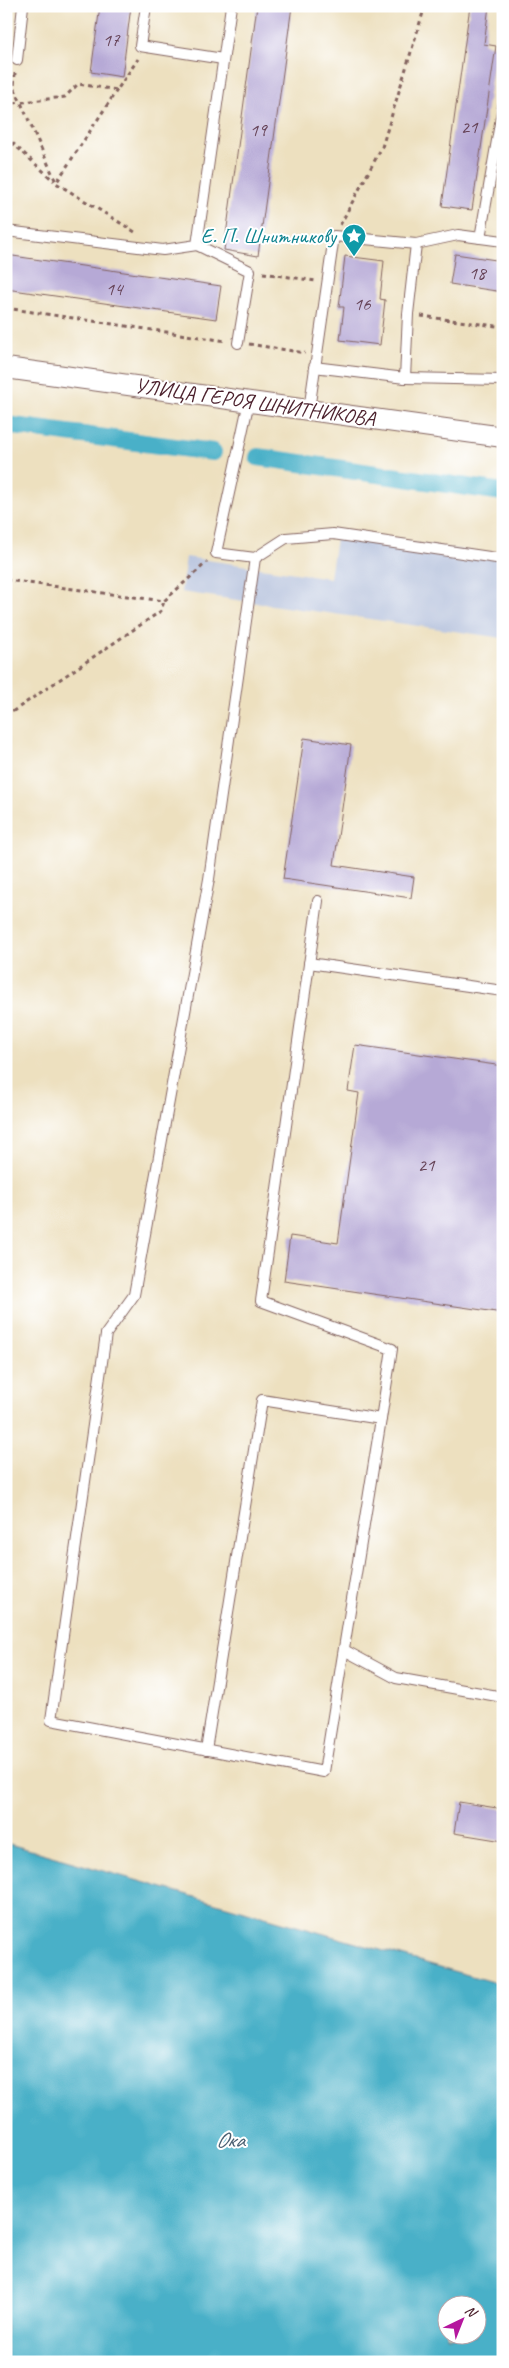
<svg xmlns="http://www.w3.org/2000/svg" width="509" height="2368" viewBox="0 0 509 2368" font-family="Caveat,sans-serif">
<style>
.industrial{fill:#b9c5de}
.water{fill:#49b0c8;stroke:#4a687a;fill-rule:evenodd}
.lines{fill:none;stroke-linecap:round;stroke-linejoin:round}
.canal{stroke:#49b0c8;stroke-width:18}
.building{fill:#b6a9d6}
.lane-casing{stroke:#83635f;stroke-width:12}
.street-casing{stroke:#83635f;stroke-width:22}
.path{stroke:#83635f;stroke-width:3;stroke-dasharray:4 4;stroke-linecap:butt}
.lane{stroke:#fff;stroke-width:10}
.street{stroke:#fff;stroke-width:20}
.labels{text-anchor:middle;stroke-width:4;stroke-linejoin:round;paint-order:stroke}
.number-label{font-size:19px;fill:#654256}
.culture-label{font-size:21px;fill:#0d838f;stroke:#fff;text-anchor:end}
.street-label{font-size:21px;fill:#4a1f2b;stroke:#fff}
.water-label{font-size:22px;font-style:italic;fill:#4a6072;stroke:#fff}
</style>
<rect width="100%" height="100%" fill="#fff"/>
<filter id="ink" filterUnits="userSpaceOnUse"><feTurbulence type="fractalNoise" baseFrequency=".02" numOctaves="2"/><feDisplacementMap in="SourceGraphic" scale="10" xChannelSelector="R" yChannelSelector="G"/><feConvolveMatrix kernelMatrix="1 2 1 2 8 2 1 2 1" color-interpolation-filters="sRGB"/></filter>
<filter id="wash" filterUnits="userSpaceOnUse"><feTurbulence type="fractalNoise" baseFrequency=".0096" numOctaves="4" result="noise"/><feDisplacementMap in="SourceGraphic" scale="20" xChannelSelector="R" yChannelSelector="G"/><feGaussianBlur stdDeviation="1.12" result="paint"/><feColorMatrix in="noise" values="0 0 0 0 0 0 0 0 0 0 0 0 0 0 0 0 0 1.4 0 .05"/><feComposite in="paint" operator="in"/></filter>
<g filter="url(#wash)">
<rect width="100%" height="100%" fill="#ede0bf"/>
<polygon class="industrial" points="337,532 503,556 503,638 181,592 186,557 330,578"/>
<path class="water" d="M6,1843L503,1985V2362H6ZM446,2306H476V2336H446Z"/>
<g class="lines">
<g class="canal">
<polyline points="6,425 213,452"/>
<polyline points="258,457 503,492"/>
</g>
</g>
<g id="blocks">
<g class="building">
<polygon points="100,6 131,6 122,77 91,72"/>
<polygon points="257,6 292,6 258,256 224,250"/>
<polygon points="470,6 489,6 484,44 496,46 472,210 442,206"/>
<polygon points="455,254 503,261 503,292 450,284"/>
<polygon points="6,255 221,286 216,319 6,289"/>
<polygon points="345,256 384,261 380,299 385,300 380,345 340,340 344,307 339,307"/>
<polygon points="304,738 351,745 334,865 414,877 411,898 283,879"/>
<polygon points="355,1045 503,1066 503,1313 284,1281 290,1236 338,1243 359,1093 348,1091"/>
<polygon points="459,1802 503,1809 503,1841 454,1833"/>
</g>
</g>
</g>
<g filter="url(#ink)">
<use href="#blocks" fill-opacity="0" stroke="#83635f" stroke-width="1"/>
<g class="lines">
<defs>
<g id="lane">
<polyline points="146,6 140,46 223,59"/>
<polyline points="17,60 23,6"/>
<polyline points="6,231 163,250 197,245 231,6"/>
<polyline points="480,238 503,106"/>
<polyline points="197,245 250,271 238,343"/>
<polyline points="314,367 405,378 408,314 416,244"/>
<polyline points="405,378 503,380"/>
<polyline points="249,401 216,553 255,558 286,538 333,534 503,559"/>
<polyline points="309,410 334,236 416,244 458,235 503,241"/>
<polyline points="318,901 261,1301 392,1349 381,1419"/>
<polyline points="309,963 503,991"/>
<polyline points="344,1650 396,1678 503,1697"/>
<polyline points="206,1750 262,1400 381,1419 324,1772 51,1720 106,1334 134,1295 209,879 255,558"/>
</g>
<polyline id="street" points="6,368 503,437"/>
</defs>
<use href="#lane" class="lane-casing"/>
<use href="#street" class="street-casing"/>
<g class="path">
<polyline points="15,73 14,87 56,182"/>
<polyline points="6,87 14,87"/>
<polyline points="117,90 56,183 135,232"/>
<polyline points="6,104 65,97 78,84 117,90 138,59"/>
<polyline points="6,137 54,181"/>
<polyline points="340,225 382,147 425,6"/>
<polyline points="263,273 316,281"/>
<polyline points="6,308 226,341"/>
<polyline points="421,316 503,327"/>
<polyline points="249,344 305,353"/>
<polyline points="6,580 164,601 207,562"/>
<polyline points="6,716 161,611 164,601"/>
</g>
<use href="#lane" class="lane"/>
<use href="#street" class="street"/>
</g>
</g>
<defs>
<symbol id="sight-pin" viewBox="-11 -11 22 30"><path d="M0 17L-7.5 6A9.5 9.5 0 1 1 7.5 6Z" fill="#0f9aa8" stroke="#fff"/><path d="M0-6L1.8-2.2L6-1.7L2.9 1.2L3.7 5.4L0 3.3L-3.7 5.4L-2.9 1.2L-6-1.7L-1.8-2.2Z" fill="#fff"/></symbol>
</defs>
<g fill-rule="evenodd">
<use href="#sight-pin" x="340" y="222" width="28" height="38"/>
</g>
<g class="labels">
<g class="number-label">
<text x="111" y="46">17</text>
<text x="469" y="133">21</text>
<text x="258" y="136">19</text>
<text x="477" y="279">18</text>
<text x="114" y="295">14</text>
<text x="362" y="310">16</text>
<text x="426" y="1171">21</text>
</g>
<g class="culture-label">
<text x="336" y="243">Е. П. Шнитникову</text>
</g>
<g class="street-label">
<text transform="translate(255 402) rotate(8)" y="7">УЛИЦА ГЕРОЯ ШНИТНИКОВА</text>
</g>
<g class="water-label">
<text x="230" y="2147">Ока</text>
</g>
</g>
<rect width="509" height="2368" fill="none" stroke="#fff" stroke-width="25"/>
<g transform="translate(462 2320) rotate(43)"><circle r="24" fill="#ffffff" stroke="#b7a5aa"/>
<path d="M0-4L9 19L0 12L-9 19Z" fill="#b5179e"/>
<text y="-8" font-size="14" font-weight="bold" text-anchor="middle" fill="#4a1f2b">N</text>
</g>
</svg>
